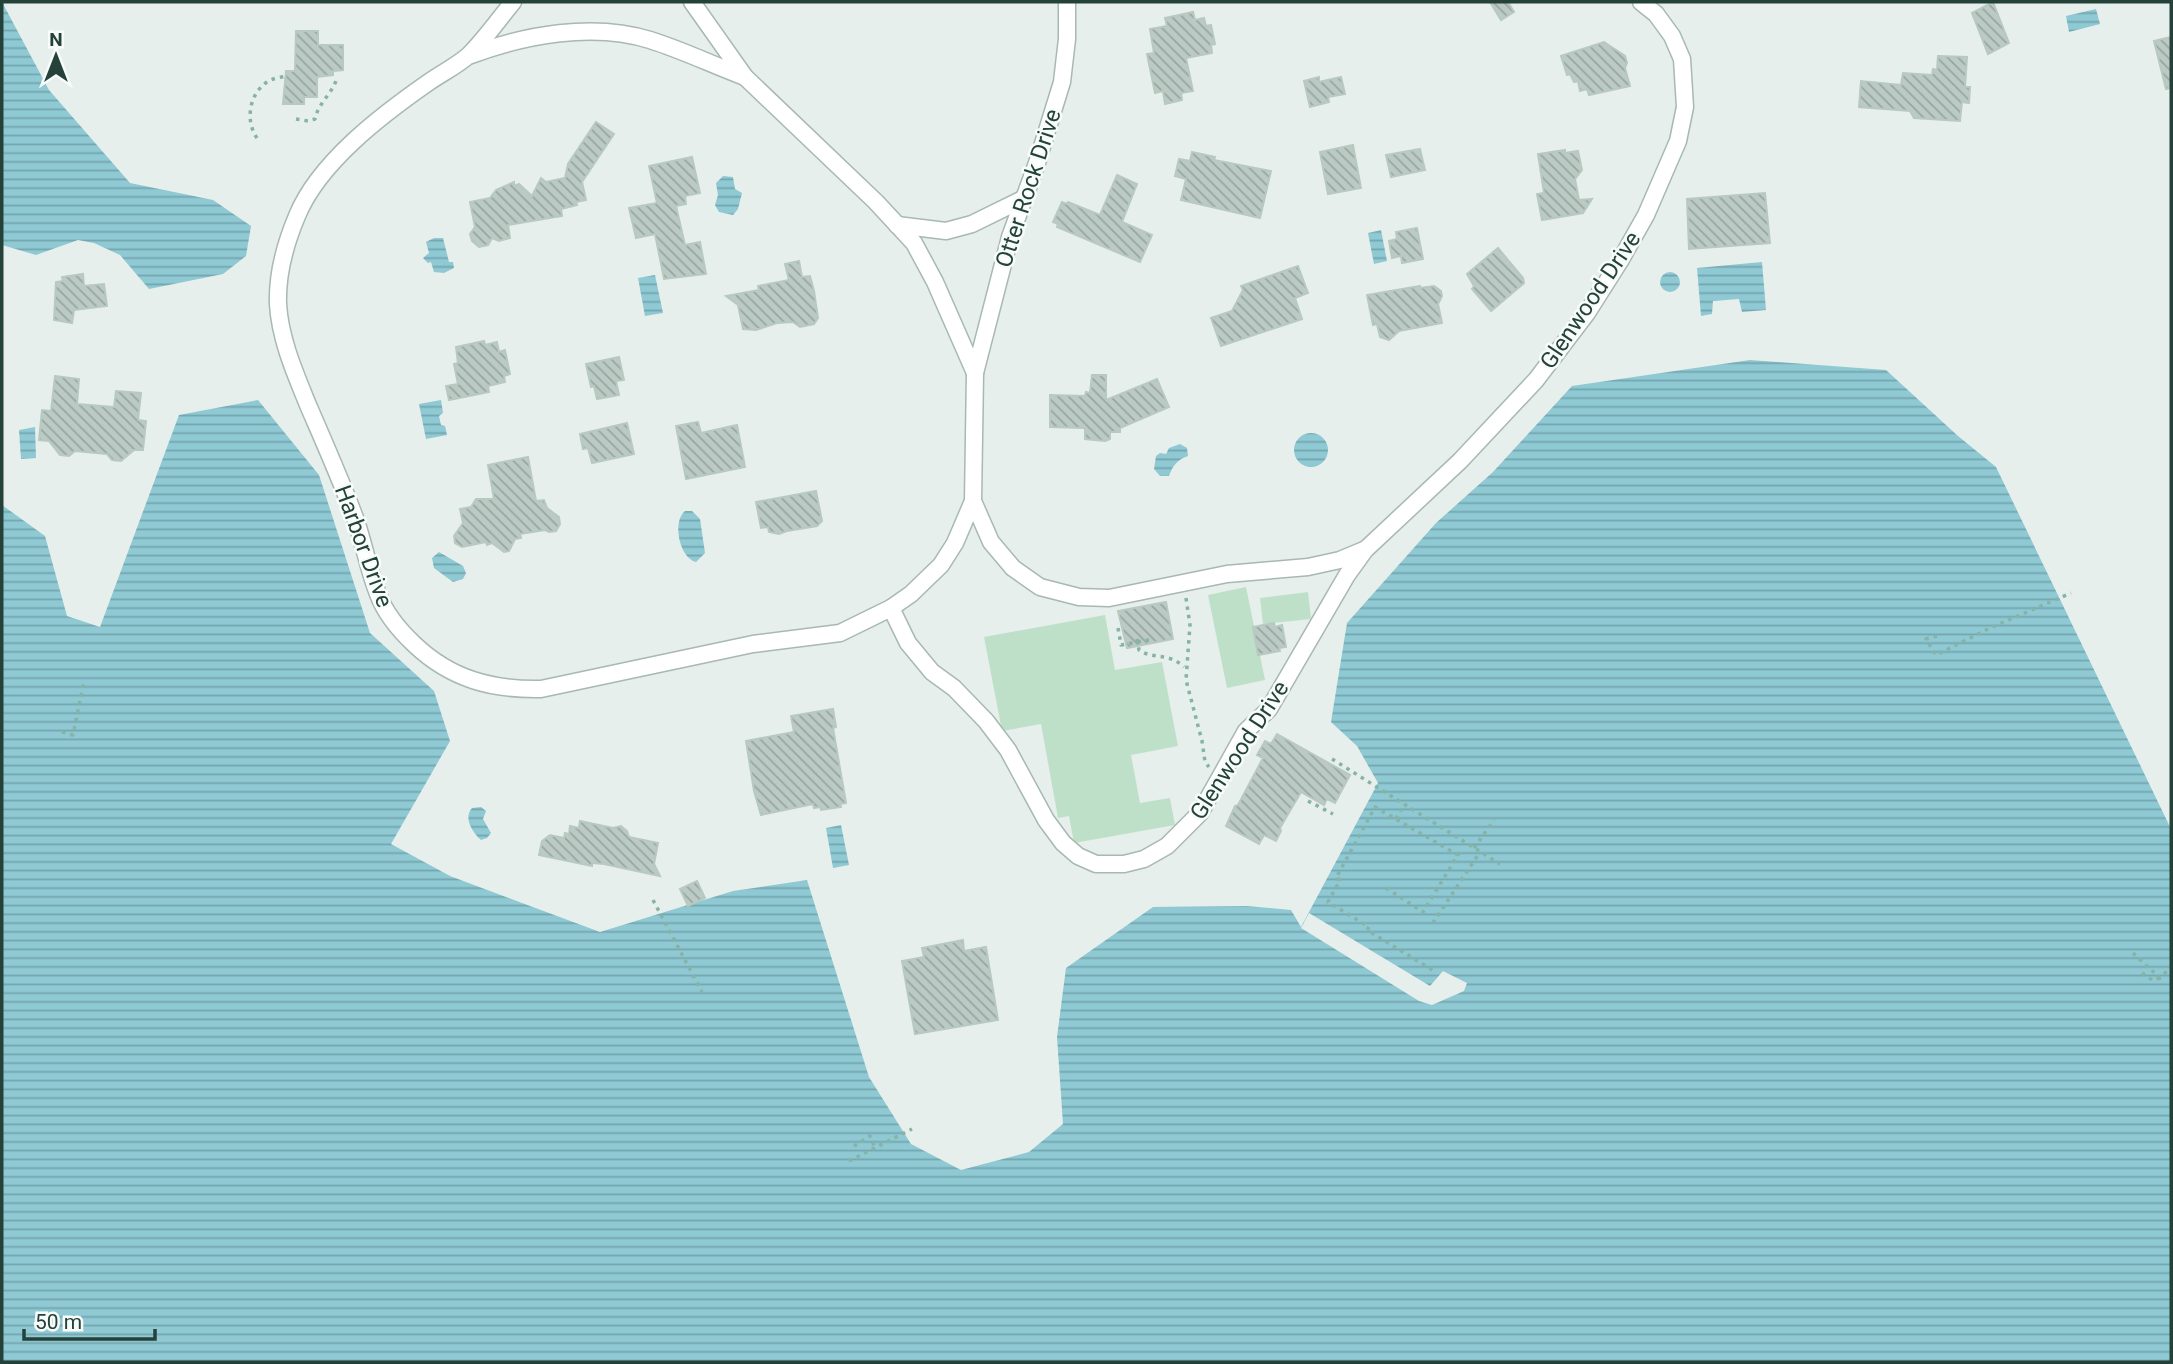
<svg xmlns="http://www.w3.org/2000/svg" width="2173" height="1364" viewBox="0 0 2173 1364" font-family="Roboto,sans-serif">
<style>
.pitch{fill:#bfe0c8}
.water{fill:url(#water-rules)}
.pier{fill:#e6efeb}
.building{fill:url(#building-back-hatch);stroke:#b8c9c2;stroke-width:2}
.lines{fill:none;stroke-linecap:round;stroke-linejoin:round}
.street-casing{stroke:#a8b8b2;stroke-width:19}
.path{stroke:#86b3a5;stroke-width:3.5;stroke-dasharray:3.5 5;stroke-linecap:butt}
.street{stroke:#fff;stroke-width:16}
.labels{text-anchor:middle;stroke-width:5;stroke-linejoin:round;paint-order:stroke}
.street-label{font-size:23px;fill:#24423a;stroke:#f7fbf9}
</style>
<defs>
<pattern id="water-rules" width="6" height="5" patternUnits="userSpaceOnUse" patternTransform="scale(1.75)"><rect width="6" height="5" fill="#8ec9d4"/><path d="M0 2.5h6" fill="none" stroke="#74a5ad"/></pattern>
<pattern id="building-back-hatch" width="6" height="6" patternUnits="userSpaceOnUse" patternTransform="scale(1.75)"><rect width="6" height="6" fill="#bbcac4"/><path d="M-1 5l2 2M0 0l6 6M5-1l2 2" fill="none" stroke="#98a6a0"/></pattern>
</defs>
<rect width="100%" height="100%" fill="#e6efeb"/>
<g class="pitch">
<polygon points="1246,587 1265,680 1227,688 1208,595"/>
<polygon points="1308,592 1311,619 1263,624 1260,598"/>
<polygon points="1105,615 1115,670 1162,662 1178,746 1131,755 1140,803 1170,798 1175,825 1074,843 1069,816 1058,818 1041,724 1002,731 984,637"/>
</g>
<g class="water">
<polygon points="2,2 49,90 130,183 213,200 251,226 246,256 223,274 149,289 120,255 94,243 78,240 36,255 2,245"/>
<polygon points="2096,9 2100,24 2069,32 2066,16"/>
<polygon points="723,176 733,177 735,189 742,193 738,209 733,215 719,212 715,205 718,195 716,183"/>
<polygon points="1381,230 1387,261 1374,264 1368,233"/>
<polygon points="434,238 443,238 449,262 453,262 454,268 444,273 434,272 431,262 428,263 423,258 429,253 426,242"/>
<polygon points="1762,262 1766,310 1742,312 1739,299 1713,301 1712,314 1701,316 1697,268"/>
<circle cx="1670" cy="282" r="10"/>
<polygon points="655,275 663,313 645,316 638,278"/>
<polygon points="1750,360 1886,370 1958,436 1996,467 2171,829 2171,1362 2,1362 2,505 45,536 67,616 100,627 179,415 258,400 319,475 370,633 434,691 450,741 391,844 450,876 600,932 733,891 807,880 869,1077 911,1144 961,1170 1029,1152 1063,1124 1057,1037 1066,968 1153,907 1247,906 1291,910 1301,927 1378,783 1357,746 1331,722 1347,623 1436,523 1493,472 1572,386"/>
<polygon points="441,400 443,413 439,416 441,425 445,426 447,435 426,439 419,404"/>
<polygon points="35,427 36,458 21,459 19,430"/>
<circle cx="1311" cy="450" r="17"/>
<path d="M1180,444L1187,448L1188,456C1177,460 1173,465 1169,476H1160L1154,469L1156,456L1160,453L1166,454L1169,448Z"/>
<path d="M685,511H692L700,519L705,553L696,562C679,558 672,521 685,511Z"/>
<polygon points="439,552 463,566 466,573 463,579 453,582 434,568 432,558"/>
<path d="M481,807L486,811L483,819L491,833L487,838L481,840C473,833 463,818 472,808Z"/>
<polygon points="841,825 849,865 833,868 826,828"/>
</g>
<polygon class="pier" points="1309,913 1430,986 1443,971 1467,983 1464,991 1432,1005 1419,1001 1301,928"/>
<g class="building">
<polygon points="1490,2 1508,2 1514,12 1501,20"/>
<polygon points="1993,2 2009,43 1988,54 1972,13"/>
<polygon points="1193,12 1195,20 1204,18 1206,26 1211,25 1215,44 1211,45 1212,53 1186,58 1193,91 1181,93 1182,100 1165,104 1163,91 1155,93 1147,54 1154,53 1150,29 1167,26 1165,18"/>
<polygon points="296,31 318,31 318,45 343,45 343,70 333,71 333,75 317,77 317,97 304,97 304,104 283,104 286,71 295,71"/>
<polygon points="2171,37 2171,88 2166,89 2154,41"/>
<polygon points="1604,42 1625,56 1627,63 1625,68 1630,86 1589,95 1587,89 1580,91 1578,81 1574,82 1570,74 1567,75 1561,56"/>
<polygon points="1938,56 1967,57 1965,87 1970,87 1969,103 1962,102 1960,121 1914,118 1910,111 1859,107 1861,81 1901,85 1903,73 1932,75 1933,69 1937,70"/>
<polygon points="1319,77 1319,82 1341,77 1345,94 1328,97 1329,102 1310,107 1304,81"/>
<polygon points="596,122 614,134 582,182 586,200 576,202 577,205 561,209 562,216 508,225 510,238 499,241 492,238 488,245 479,247 472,241 470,234 475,227 470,202 490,198 496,190 514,182 514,186 519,184 532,196 541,178 546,182 565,178 568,164"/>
<polygon points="1353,145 1361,188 1328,194 1320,152"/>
<polygon points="1420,149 1425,170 1391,177 1386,155"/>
<polygon points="1565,150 1565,153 1578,151 1582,170 1575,179 1579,200 1592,199 1583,213 1542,220 1537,194 1544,193 1538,154"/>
<polygon points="1192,152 1215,157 1214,160 1271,171 1260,218 1181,200 1186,179 1175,176 1179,159 1190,161"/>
<polygon points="692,157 700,193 685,196 686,204 676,206 685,245 700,242 706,274 664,279 655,234 636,238 629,208 657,203 649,166"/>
<polygon points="1117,175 1137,184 1122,222 1152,235 1140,262 1057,227 1058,224 1053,222 1062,202 1067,204 1068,202 1100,215"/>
<polygon points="1765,193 1770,243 1689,249 1687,199"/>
<polygon points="1417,228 1423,259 1402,263 1401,256 1392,258 1389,241 1397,239 1396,232"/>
<polygon points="1498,248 1523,278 1524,283 1491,311 1472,289 1474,286 1467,274"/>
<polygon points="799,261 802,277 810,276 814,291 818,318 814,324 800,327 793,322 777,323 756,330 743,329 738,305 726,296 759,290 758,286 789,280 785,264"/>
<polygon points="1298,266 1308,293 1295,298 1302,319 1221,346 1211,318 1232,311 1243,290 1241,286"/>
<polygon points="83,274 84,286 104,284 107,306 74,310 72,323 54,320 56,282 63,281 62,277"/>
<polygon points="1420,286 1420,288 1434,286 1441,291 1442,296 1438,304 1442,323 1399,331 1389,340 1380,337 1377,324 1373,325 1367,295"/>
<polygon points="484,341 485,345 497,342 499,352 505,350 510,374 504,376 505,382 488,386 489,392 449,400 446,386 458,384 454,364 458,363 456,347"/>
<polygon points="619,357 624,380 616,381 619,395 597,399 594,386 591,387 586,364"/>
<polygon points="1092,375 1106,375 1106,400 1157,379 1169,407 1120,428 1120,432 1110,432 1110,439 1105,441 1085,439 1085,428 1050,427 1050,395 1085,396 1086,392 1090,393"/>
<polygon points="55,376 79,379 77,404 114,407 116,391 141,393 138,420 146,421 143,450 134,450 121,461 112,460 107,454 75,451 69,456 60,455 49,441 39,440 42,410 51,411"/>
<polygon points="698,422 701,433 737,425 745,467 686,479 676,426"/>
<polygon points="627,423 634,454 592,463 588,448 583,449 580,434"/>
<polygon points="528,457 536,501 544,500 547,508 559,517 560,524 556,531 549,532 545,530 520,534 521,538 515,539 509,551 504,552 492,543 487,545 486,542 462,547 455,543 454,536 463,523 460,509 471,507 476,499 494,499 488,465"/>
<polygon points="816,491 822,521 817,526 787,531 779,534 769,532 768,527 761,528 756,502"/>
<polygon points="1166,602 1173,639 1127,648 1118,611"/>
<polygon points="1274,623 1275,627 1282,625 1286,647 1279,648 1280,651 1258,655 1253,627"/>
<polygon points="833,709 836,727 833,728 846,803 840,804 841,807 821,810 820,807 814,808 813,804 761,815 754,791 746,741 794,732 791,716"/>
<polygon points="1277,734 1350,775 1335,803 1327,799 1324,805 1301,792 1280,828 1281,831 1276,841 1264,835 1259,844 1226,826 1235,806 1238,805 1263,758 1257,755 1265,741 1271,744"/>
<polygon points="580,821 613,828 621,826 627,831 629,837 658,843 654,864 660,876 604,864 592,863 592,866 539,855 542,841 550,835 564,838 565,833 569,834 570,826 579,828"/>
<polygon points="697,881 705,898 688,906 680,889"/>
<polygon points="963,940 964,951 986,947 998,1020 915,1034 902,961 924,957 922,948"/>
</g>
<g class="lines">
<defs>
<g id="street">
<path d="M513,2C499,19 485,39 469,55C458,65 442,73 429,82C383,114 319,162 297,216C286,242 277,275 278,304C280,339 295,373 308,405C324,442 341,480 355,518C364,543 368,569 378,594C385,613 400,631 415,645C451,679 492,690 541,689L753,644L840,633L891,608L911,594L941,565L955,543L973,501L975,373L1010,237L1037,163L1062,82L1067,39V2"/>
<polyline points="692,2 745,77 876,202 914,243 935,282 975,373"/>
<path d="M471,55C525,35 593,22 650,40C682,50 713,65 745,77"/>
<polyline points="897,225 946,231 972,224 1023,199"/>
<polyline points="973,501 991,542 1013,568 1040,587 1079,597 1109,598 1227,574 1308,567 1340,560 1364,550"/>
<polyline points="891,608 908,643 932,672 954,688 986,721 1008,750 1046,820 1063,843 1078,856 1096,864 1124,864 1144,859 1167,846 1200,813 1246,731 1269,709 1347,575 1365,550 1460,461 1536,380 1587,313 1620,261 1646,215 1678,141 1685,107 1682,59 1672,36 1656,14 1641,2"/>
</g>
</defs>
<use href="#street" class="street-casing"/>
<g class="path">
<path d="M296,119L308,121L315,119C318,103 334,92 337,77"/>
<path d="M257,138C245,121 249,94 267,82C273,78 281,77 288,76"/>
<polyline points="1186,598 1190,625 1186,680 1202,741 1205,762 1209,767"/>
<polyline points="1118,628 1121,645 1149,640"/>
<polyline points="1937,636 1926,639 1936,655 1990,628 2071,593"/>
<path d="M1137,639L1139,650C1154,660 1168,652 1184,667"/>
<polyline points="62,732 73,735 83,686 77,684"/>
<polyline points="1332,759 1500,864"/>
<polyline points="1308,801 1333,814"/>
<polyline points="1396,819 1404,804"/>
<polyline points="1474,848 1494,820"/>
<polyline points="1386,888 1423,912 1458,855 1375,807 1336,878 1340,880 1328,902 1369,927 1367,930 1434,971"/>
<polyline points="653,900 702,992"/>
<polyline points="1433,923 1480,852"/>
<polyline points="2133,953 2160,978 2171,967"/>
<polyline points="2142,973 2152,980 2160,978"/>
<polyline points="854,1146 870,1136 875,1148"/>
<polyline points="849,1161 912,1129"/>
</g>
<use href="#street" class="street"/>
</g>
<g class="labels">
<g class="street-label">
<text transform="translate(1028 188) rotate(-72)" y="8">Otter Rock Drive</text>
<text transform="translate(1590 300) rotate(-56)" y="8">Glenwood Drive</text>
<text transform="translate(364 546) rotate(70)" y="8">Harbor Drive</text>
<text transform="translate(1239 750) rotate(-57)" y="8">Glenwood Drive</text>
</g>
</g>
<rect width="2173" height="1364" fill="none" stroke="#24423a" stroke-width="7"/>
<g transform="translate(56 56)" stroke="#f7fbf9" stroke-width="5" paint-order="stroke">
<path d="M0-5L12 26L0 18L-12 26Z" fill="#24423a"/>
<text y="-10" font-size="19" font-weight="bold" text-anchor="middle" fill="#24423a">N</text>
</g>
<path d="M24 1329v10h131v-10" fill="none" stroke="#24423a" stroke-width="3.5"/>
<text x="35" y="1329" font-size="21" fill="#24423a" stroke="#f7fbf9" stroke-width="5" paint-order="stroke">50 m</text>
</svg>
